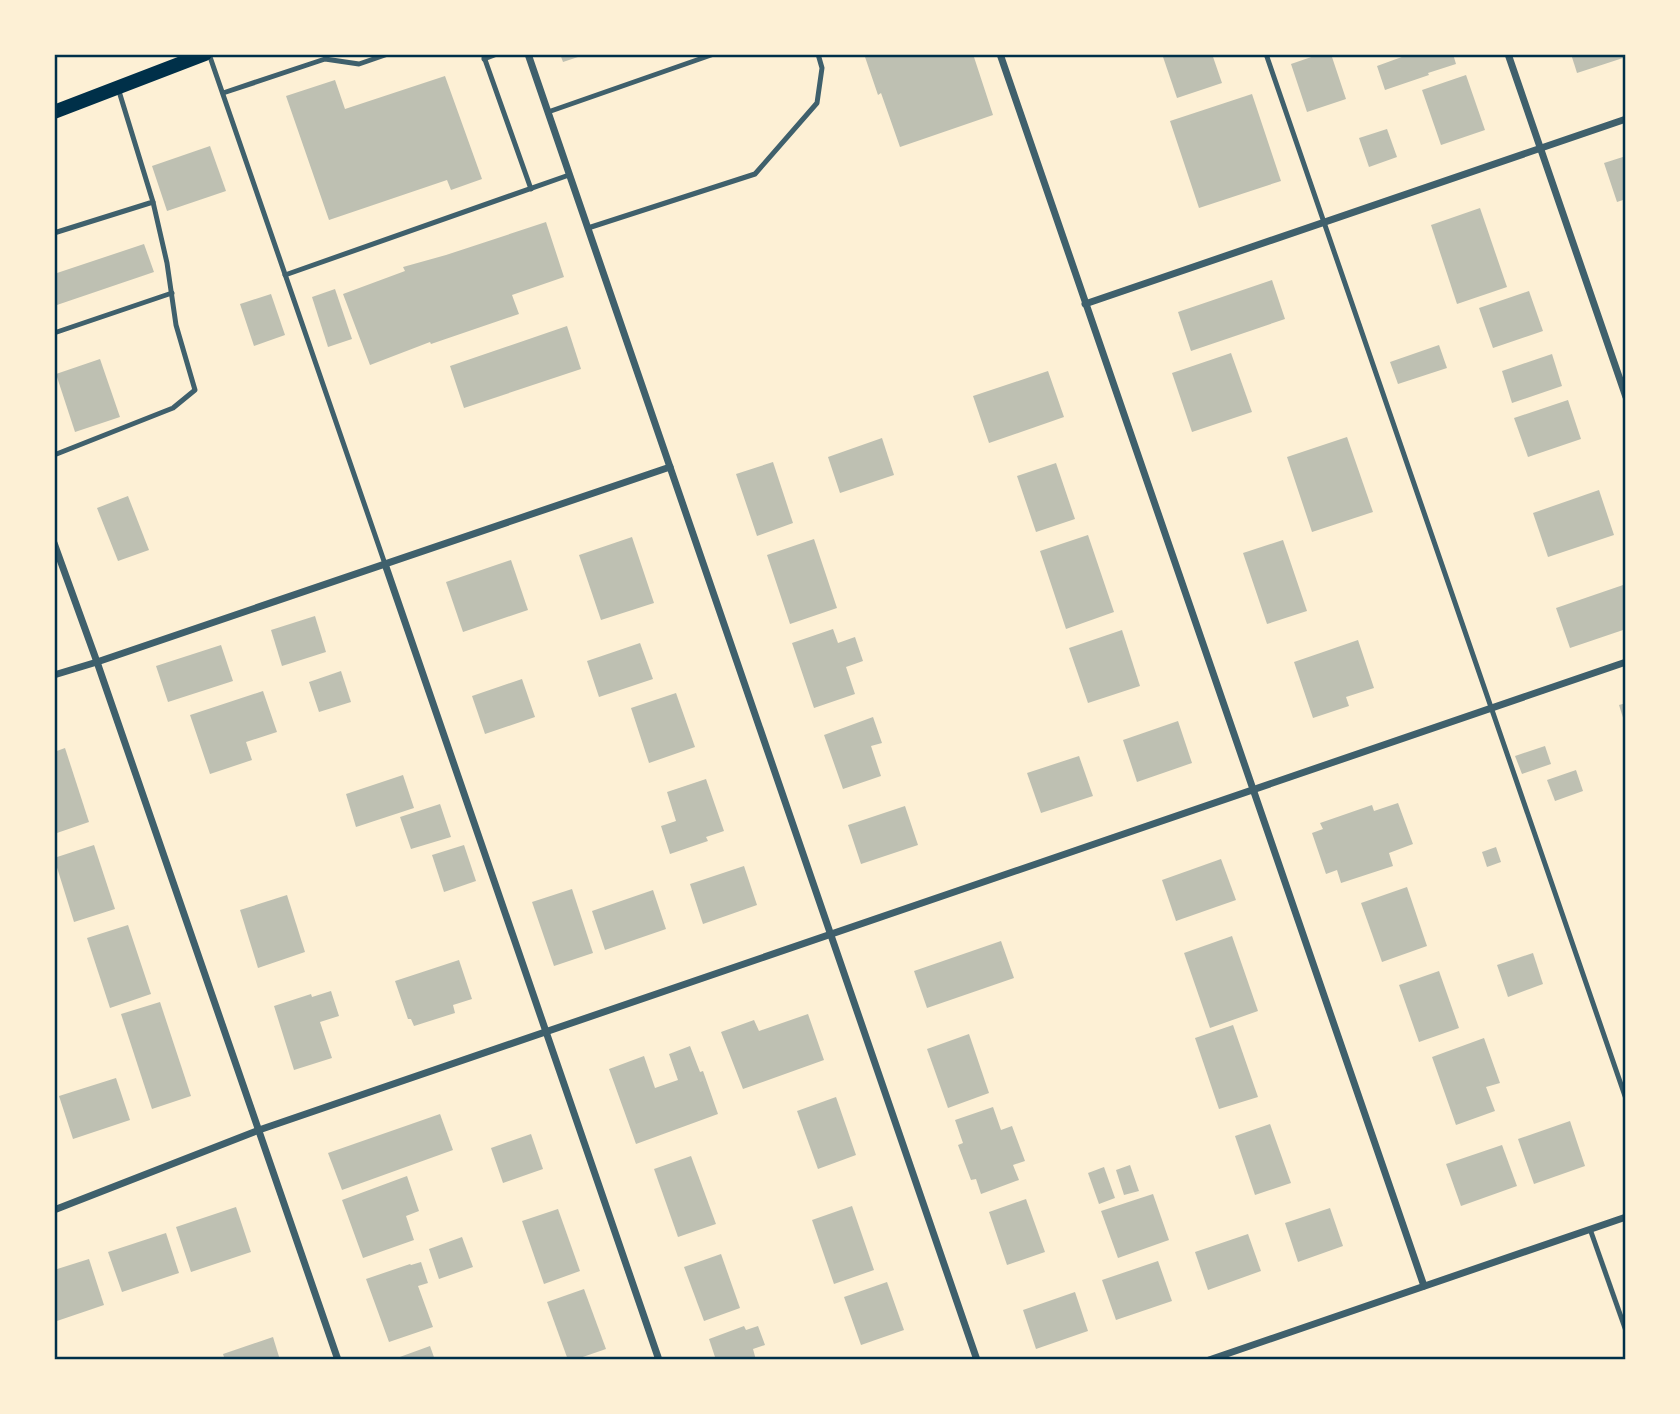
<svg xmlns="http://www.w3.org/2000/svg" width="1680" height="1414" viewBox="0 0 1680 1414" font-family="'Noto Sans',sans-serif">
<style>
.building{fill:#bec0b2}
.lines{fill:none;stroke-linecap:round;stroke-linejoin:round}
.service{stroke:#3f606c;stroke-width:5}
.minor{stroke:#3f606c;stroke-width:7}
.secondary{stroke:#003049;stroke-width:14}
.neatline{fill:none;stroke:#003049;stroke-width:2.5}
</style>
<rect width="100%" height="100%" fill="#fdf0d5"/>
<g class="building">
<polygon points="560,54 584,54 584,55 563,62"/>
<polygon points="864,54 973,54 993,115 900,147 881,93 878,95"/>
<polygon points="1162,54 1212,54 1222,83 1177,98"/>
<polygon points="1320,54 1331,54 1346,99 1307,112 1291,64"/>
<polygon points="1410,54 1453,54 1456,64 1428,73 1429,75 1385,90 1377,66"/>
<polygon points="1571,54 1622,54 1623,58 1577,73"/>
<polygon points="1466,75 1485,130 1441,145 1422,90"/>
<polygon points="445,76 482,179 451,190 447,180 329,220 286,96 335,80 345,109"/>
<polygon points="1252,94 1281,181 1199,208 1170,121"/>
<polygon points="1387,129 1397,157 1369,167 1359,138"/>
<polygon points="210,146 226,191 167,211 152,166"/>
<polygon points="1626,156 1626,199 1617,202 1604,163"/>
<polygon points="1480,208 1507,287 1457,304 1431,225"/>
<polygon points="546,222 564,277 512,295 519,314 431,344 430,342 370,365 343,294 405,271 403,267 446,255"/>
<polygon points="144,244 154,272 54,306 54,274"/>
<polygon points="1272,280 1285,319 1191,351 1178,312"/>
<polygon points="335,289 352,339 328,347 312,297"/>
<polygon points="1529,291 1543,331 1493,348 1479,308"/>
<polygon points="271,294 285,335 254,346 240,304"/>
<polygon points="567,326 581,369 464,408 450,366"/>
<polygon points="1439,345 1447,368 1398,384 1390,362"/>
<polygon points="1231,353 1252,412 1192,432 1172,373"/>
<polygon points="1552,354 1562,386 1512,403 1502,371"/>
<polygon points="100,359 120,417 75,432 56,374"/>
<polygon points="1048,371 1064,417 989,443 973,396"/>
<polygon points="1568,400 1581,439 1528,457 1514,418"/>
<polygon points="1347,437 1373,512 1312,532 1287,457"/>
<polygon points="882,438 894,475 840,493 828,457"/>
<polygon points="773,462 793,523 757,536 736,474"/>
<polygon points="1056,463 1075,519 1036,532 1017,476"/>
<polygon points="1599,490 1614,535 1548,557 1533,513"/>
<polygon points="128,496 149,550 118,561 97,508"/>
<polygon points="1088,535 1114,612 1066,629 1040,551"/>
<polygon points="632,537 654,603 601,620 579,555"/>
<polygon points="814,539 837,608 790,624 767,555"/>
<polygon points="1283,540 1307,611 1267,624 1243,553"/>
<polygon points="511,560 528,610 463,632 446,582"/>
<polygon points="1626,584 1626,629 1570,648 1556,608"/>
<polygon points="315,616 326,652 282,666 271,630"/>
<polygon points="833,629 838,643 855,637 863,661 846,667 855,694 814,708 792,643"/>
<polygon points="1122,630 1140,686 1088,703 1069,648"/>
<polygon points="1358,640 1374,688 1346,697 1349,706 1313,718 1294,662"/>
<polygon points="640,643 653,679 599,697 587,661"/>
<polygon points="221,645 233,681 168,702 156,666"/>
<polygon points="341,671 351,702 319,712 309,682"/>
<polygon points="522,679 535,717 485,734 472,696"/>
<polygon points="263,691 277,732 246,742 252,760 210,774 190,715"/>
<polygon points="676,693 695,747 649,763 631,708"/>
<polygon points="1626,703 1626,724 1625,724 1619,705"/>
<polygon points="873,717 882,743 871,746 881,776 843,789 824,735"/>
<polygon points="1178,721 1192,763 1137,782 1123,740"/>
<polygon points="1545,746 1551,764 1522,774 1515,756"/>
<polygon points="65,748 89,822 54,834 54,752"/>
<polygon points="1079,756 1093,796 1041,813 1027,773"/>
<polygon points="1576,770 1583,791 1555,801 1547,780"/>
<polygon points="403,775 414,808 356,827 346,794"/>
<polygon points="706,779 724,831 706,837 708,841 670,854 661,826 676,821 667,792"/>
<polygon points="1398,803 1413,844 1389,853 1393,866 1341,883 1337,870 1326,874 1312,833 1323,829 1320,823 1372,805 1374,811"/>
<polygon points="440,804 451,837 411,849 400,817"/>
<polygon points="905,806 918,845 861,864 848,825"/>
<polygon points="94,845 115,909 74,922 54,858"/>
<polygon points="464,845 476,881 444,892 432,855"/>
<polygon points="1496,847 1501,862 1487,867 1482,852"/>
<polygon points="1221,859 1236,900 1176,921 1162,880"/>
<polygon points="744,866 757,905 703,924 690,884"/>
<polygon points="1407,887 1427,946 1382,962 1361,903"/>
<polygon points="572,889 593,953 554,966 532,902"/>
<polygon points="653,890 666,929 605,950 592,911"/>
<polygon points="287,895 305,952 258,968 240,910"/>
<polygon points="128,925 151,994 110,1008 87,938"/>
<polygon points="1232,936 1258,1011 1210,1028 1184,953"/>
<polygon points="1001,941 1014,978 927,1008 914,971"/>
<polygon points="1533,953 1543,984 1508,997 1497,965"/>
<polygon points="459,960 472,999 453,1005 455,1013 414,1026 411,1019 408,1019 395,981"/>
<polygon points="1439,971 1459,1028 1419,1042 1399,985"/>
<polygon points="331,991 339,1016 320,1022 332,1058 294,1070 274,1006 311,994 312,997"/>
<polygon points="160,1002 191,1096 152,1109 121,1014"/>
<polygon points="808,1014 824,1060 743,1089 721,1032 754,1020 759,1031"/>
<polygon points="1233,1025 1258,1097 1219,1109 1195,1038"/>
<polygon points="969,1034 989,1093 948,1108 927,1049"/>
<polygon points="1484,1038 1500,1083 1486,1087 1495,1111 1456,1125 1432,1057"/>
<polygon points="690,1046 700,1072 703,1071 718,1114 636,1144 609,1069 644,1056 655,1088 678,1080 669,1054"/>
<polygon points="116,1078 130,1120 73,1139 59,1096"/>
<polygon points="836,1097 856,1155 818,1169 797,1111"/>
<polygon points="993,1107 1001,1130 1012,1126 1025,1161 1013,1165 1019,1180 981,1194 976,1179 971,1180 958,1145 963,1143 955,1120"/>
<polygon points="440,1114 453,1150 342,1190 328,1153"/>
<polygon points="1570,1121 1585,1166 1534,1184 1518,1139"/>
<polygon points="1270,1124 1291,1183 1255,1195 1235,1136"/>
<polygon points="531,1134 543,1169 503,1183 491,1148"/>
<polygon points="1502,1145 1517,1186 1461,1206 1446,1164"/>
<polygon points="691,1156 716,1224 678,1237 654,1169"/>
<polygon points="1130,1165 1139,1191 1124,1195 1116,1170"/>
<polygon points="1104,1167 1115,1198 1099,1204 1088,1173"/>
<polygon points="407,1176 419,1211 406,1216 414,1240 363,1258 342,1200"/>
<polygon points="1153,1194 1169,1240 1118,1258 1101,1211"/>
<polygon points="1026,1199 1045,1252 1007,1265 989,1212"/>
<polygon points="852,1206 874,1270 834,1284 812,1220"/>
<polygon points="236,1207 251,1252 191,1272 176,1227"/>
<polygon points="1330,1208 1343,1246 1298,1262 1285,1223"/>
<polygon points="558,1209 580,1271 544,1284 522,1221"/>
<polygon points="166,1233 179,1273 122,1292 108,1252"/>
<polygon points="1248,1234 1261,1271 1208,1290 1195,1252"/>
<polygon points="462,1237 473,1267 439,1279 429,1249"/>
<polygon points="721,1254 740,1308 704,1321 684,1267"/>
<polygon points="89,1259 104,1305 54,1322 54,1270"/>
<polygon points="1158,1261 1172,1301 1116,1320 1102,1280"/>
<polygon points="421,1262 428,1283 418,1286 433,1327 389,1342 366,1279 410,1264 411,1265"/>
<polygon points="887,1282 904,1330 861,1345 844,1297"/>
<polygon points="584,1289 606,1349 574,1360 568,1360 547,1302"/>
<polygon points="1075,1292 1088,1331 1036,1349 1023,1310"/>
<polygon points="744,1326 746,1330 758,1326 765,1345 753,1349 756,1360 716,1360 709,1339"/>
<polygon points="273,1337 280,1360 225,1360 223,1354"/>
<polygon points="430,1346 435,1360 398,1360 397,1358"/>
</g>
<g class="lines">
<g class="service">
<polyline points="209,54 385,564"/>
<polyline points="483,54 531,189"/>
<polyline points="1266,54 1626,1099"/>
<polyline points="484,59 497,54"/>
<polyline points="223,93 325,59 359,64 388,54"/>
<polyline points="548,112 714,54"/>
<polyline points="588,228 755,174 817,103 822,68 818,54"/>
<polyline points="54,233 153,202 118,88"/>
<polyline points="285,275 569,175"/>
<polyline points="54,333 172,293"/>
<polyline points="54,455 173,408 195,390 176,325 167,263 153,202"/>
<polyline points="1590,1229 1626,1331"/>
</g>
<g class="minor">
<polyline points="528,54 977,1360"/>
<polyline points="1000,54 1424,1286"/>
<polyline points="1508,54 1626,397"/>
<polyline points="1085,304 1626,119"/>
<polyline points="54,543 97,662 338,1360"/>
<polyline points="385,564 659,1360"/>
<polyline points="54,675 97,662 670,467"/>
<polyline points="54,1210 259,1130 1626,662"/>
<polyline points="1209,1360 1626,1217"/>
</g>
<polyline class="secondary" points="54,112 205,54"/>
</g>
<rect width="1680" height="1414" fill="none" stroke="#fdf0d5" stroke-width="112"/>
<rect x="56" y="56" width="1568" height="1302" class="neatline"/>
</svg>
